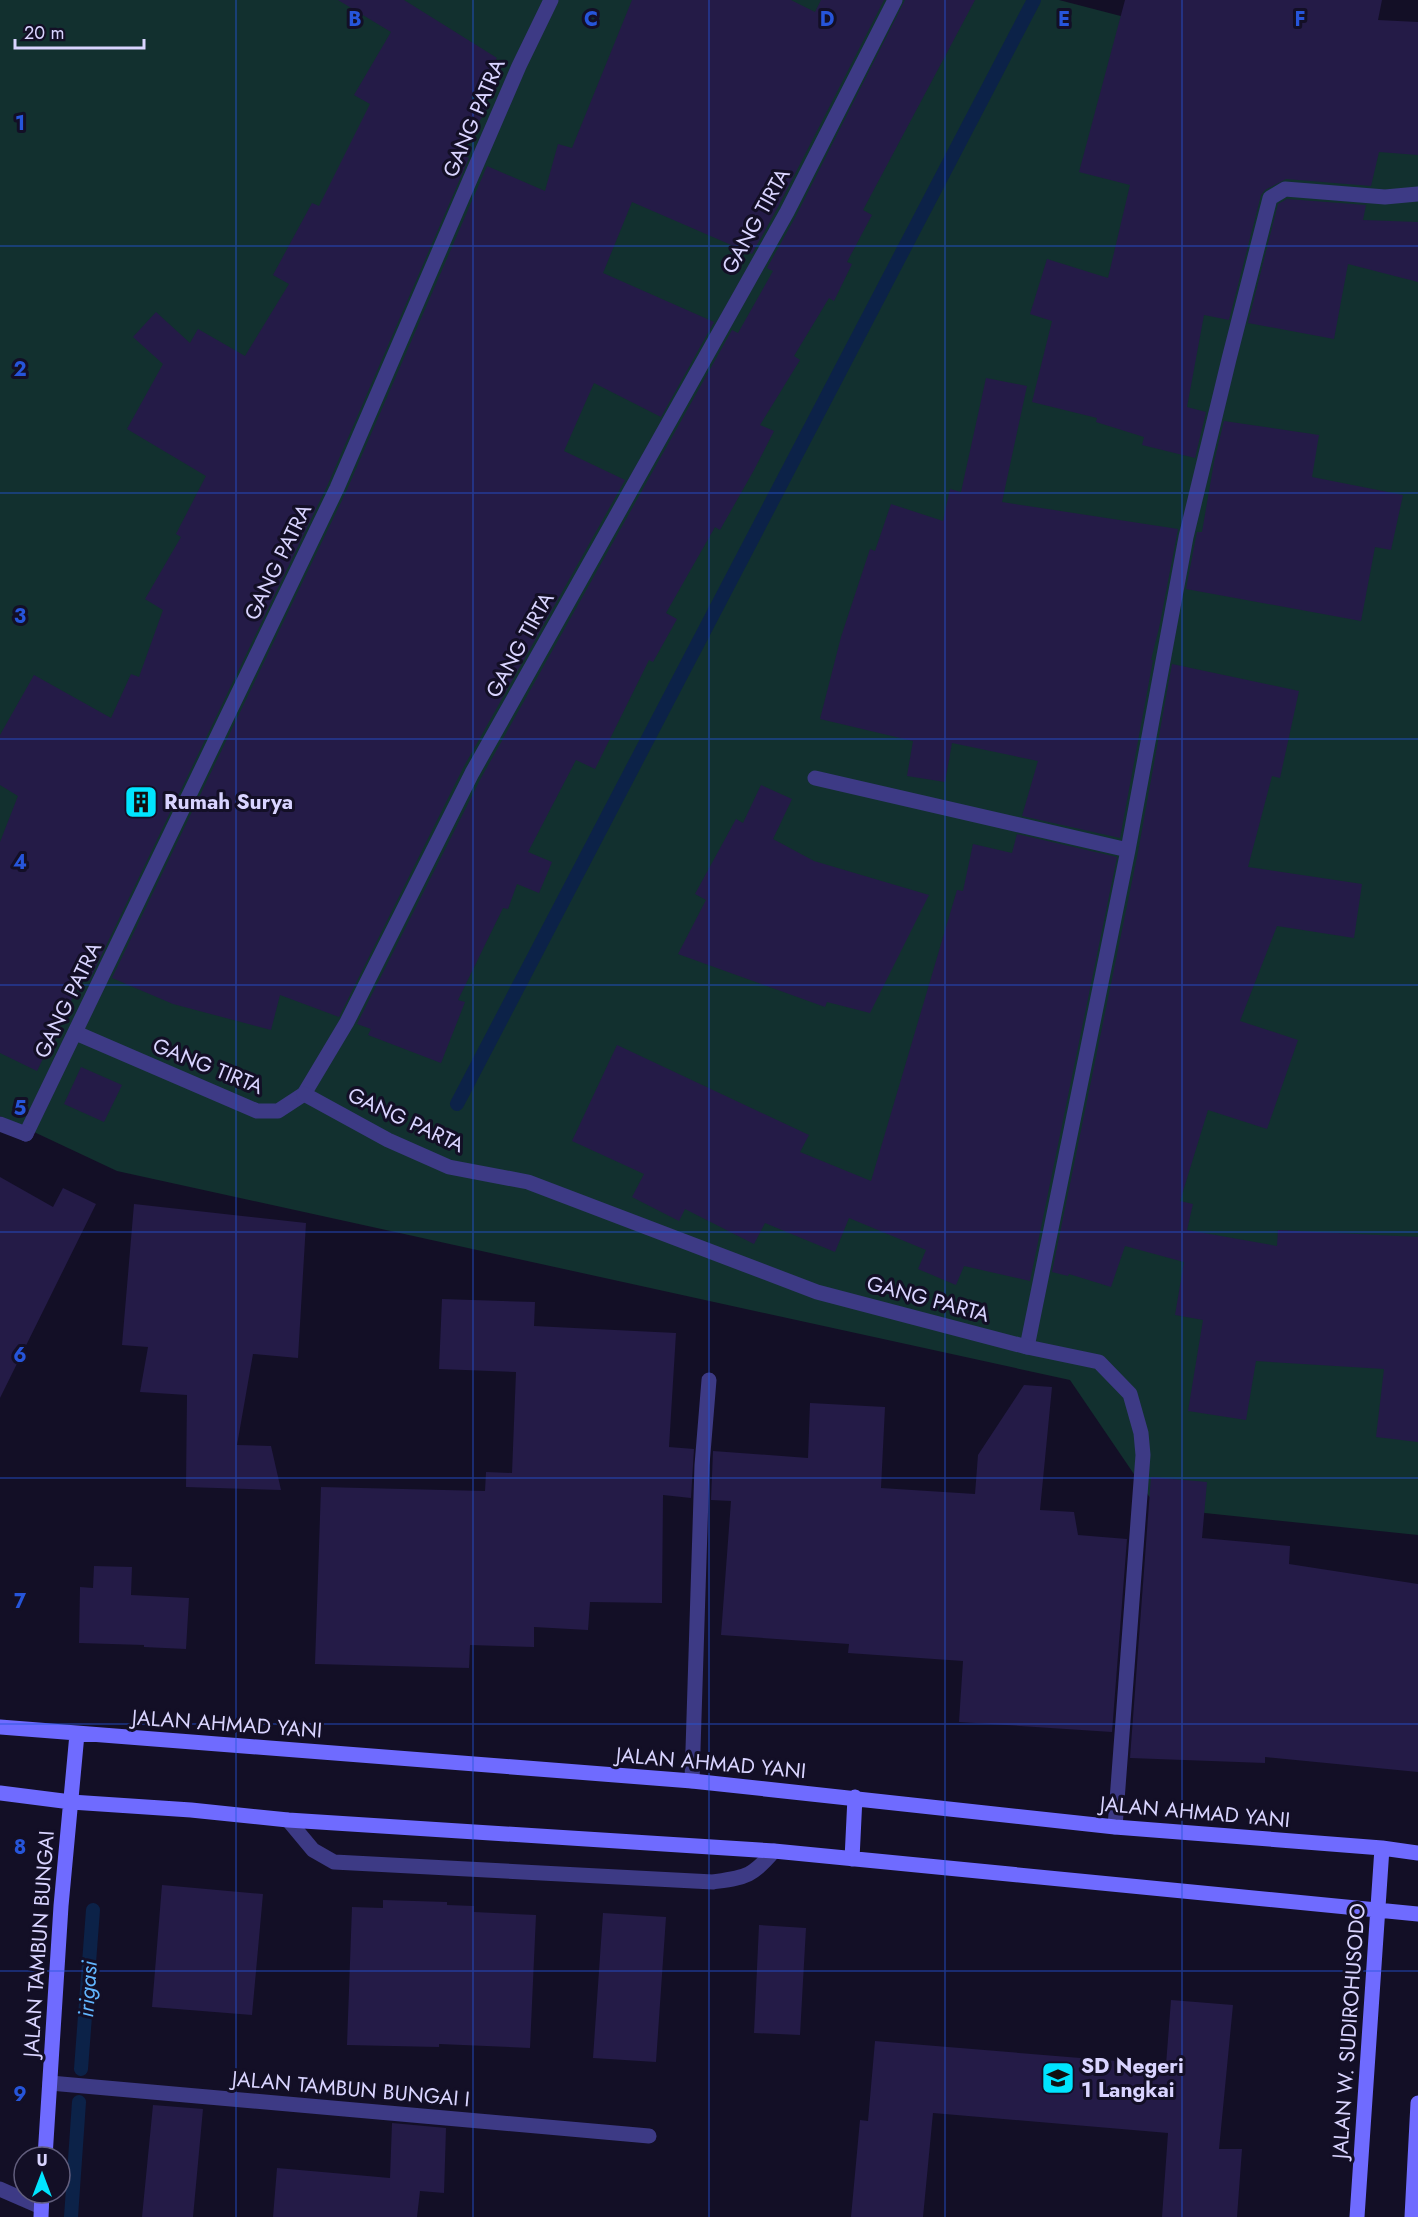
<svg xmlns="http://www.w3.org/2000/svg" width="1418" height="2217" font-family="Jost,sans-serif">
	<style>
		.green { fill: #12302f }
		.lines { fill: none; stroke-linecap: round; stroke-linejoin: round }
		.stream { stroke: #0c2248; stroke-width: 14 }
		.building { fill: #241b47 }
		.lane { stroke: #3d3a85; stroke-width: 15 }
		.street { stroke: #3d3a85; stroke-width: 15 }
		.secondary { stroke: #6f6bff; stroke-width: 15 }
		.grid { fill: none; stroke: #2655da; stroke-width: 1.5; stroke-opacity: 0.55 }
		.labels { text-anchor: middle; dominant-baseline: central; stroke-width: 6; stroke-linejoin: round; paint-order: stroke }
		.street-label { font-size: 21px; fill: #d9d4ff; stroke: #130f26 }
		.poi-label { font-size: 21px; font-weight: bold; fill: #d9d4ff; stroke: #130f26; text-anchor: start }
		.water-label { font-size: 22px; font-style: italic; fill: #62b6ff; stroke: #130f26 }
		.grid-label { font-size: 20px; text-anchor: middle; font-weight: bold; fill: #2655da; stroke: #130f26; stroke-width: 6; stroke-linejoin: round; paint-order: stroke }
	</style>
	<rect width="100%" height="100%" fill="#130f26"/>
	<!-- green -->
	<path class="green" d="M0,0H1059L1298,62L1418,72V1535L1157,1508L1070,1380L117,1171L0,1116Z"/>
	<g class="lines">
		<!-- stream -->
		<path class="stream" d="M457,1104L1034,0
			M81,2069L93,1910
			M71,2217L79,2102"/>
	</g>
	<!-- building -->
	<path class="building" d="M338,0H404L497,58L471,98L488,107L460,154L469,158L328,484L89,981L82,978L37,1071L0,1053V842L18,796L0,785V735L34,675L111,718L131,674L139,677L163,610L145,599L181,537L176,534L206,476L127,429L163,364L133,337L156,312L190,343L198,329L245,356L289,284L273,275L312,203L319,206L370,104L354,95L391,32Z
		M632,0H791L815,12L821,0H884L778,207L752,254L632,202L603,273L714,322L661,417L594,383L564,451L625,480L463,768L339,1017L280,995L271,1030L173,1004L112,978L346,492L487,166L545,191L558,144L572,148Z
		M905,0H975L863,210L872,215L847,262L852,264L834,301L829,298L794,356L800,360L760,425L774,431L754,470L720,530L715,527L666,613L677,619L653,662L649,660L595,769L576,760L528,852L552,862L539,893L517,884L508,909L503,908L458,1000L465,1002L441,1063L368,1035L371,1029L357,1024L481,778L732,330L738,333L773,271L767,268L796,216Z
		M1125,0H1382L1378,20L1418,22V155L1379,152L1371,186L1286,179L1265,190L1261,195L1229,320L1204,315L1187,407L1206,412L1195,458L1142,445L1144,437L1096,422L1097,418L1032,402L1052,321L1030,314L1047,259L1108,278L1130,185L1079,172Z
		M1287,199L1366,205L1363,220L1418,222V282L1348,264L1334,339L1248,323L1278,204Z
		M986,378L1027,386L1002,502L1178,529L1159,628L1151,660H1153L1120,838L1022,816L1038,761L952,743L945,782L907,776L913,741L820,719L841,637L870,549L875,551L891,504L943,521L950,489L961,492Z
		M1224,421L1319,435L1312,477L1403,495L1391,550L1375,547L1361,621L1186,589L1197,532H1202L1214,462Z
		M1172,664L1299,691L1280,778L1272,776L1248,867L1362,884L1354,938L1277,926L1240,1021L1298,1040L1267,1129L1208,1110L1180,1201L1193,1204L1187,1230L1277,1246L1278,1230L1418,1237V1442L1376,1437L1384,1369L1256,1361L1246,1420L1188,1411L1203,1320L1175,1315L1184,1262L1125,1246L1111,1287L1069,1274L1068,1276L1052,1272L1138,852Z
		M761,785L792,799L773,839L814,861L929,895L870,1013L827,1002L825,1007L678,954L706,900L695,894L736,819L743,823Z
		M1017,834L1117,857L1030,1281L964,1266L956,1285L918,1269L926,1250L849,1218L835,1252L765,1223L754,1244L685,1209L679,1221L632,1197L644,1174L572,1141L617,1045L809,1135L800,1152L871,1181L957,890L963,891L973,844L1012,853Z
		M81,1067L122,1085L104,1122L64,1104Z
		M0,1177L53,1207L63,1188L96,1204L0,1398Z
		M134,1204L306,1223L298,1358L253,1354L237,1445L271,1446L281,1490L186,1487L187,1395L140,1392L148,1347L122,1345Z
		M442,1299L535,1302L534,1326L676,1333L669,1447L694,1449L691,1498L663,1495L662,1603L590,1602L588,1630L534,1627V1647L470,1645L469,1668L315,1664L321,1487L485,1491L486,1472L512,1473L516,1372L439,1369Z
		M1024,1385L1052,1387L1040,1510L1074,1512L1078,1535L1127,1539L1112,1732L959,1722L963,1661L848,1653L849,1644L721,1635L731,1501L711,1500L713,1451L808,1458L810,1403L885,1407L881,1488L975,1494L978,1455Z
		M1151,1477L1207,1482L1202,1538L1290,1546L1289,1564L1418,1584V1772L1265,1757V1763L1130,1758Z
		M94,1566L132,1567L131,1595L189,1598L186,1649L144,1647V1645L79,1643L80,1587L93,1588Z
		M162,1885L263,1894L252,2015L152,2007Z
		M383,1900L447,1902V1905L474,1906V1912L536,1915L530,2048L439,2044V2047L347,2045L352,1907L383,1908Z
		M603,1913L666,1917L656,2062L593,2058Z
		M759,1925L806,1928L800,2035L754,2033Z
		M1171,2000L1233,2005L1219,2149H1242L1237,2217H1162L1168,2133L933,2113L923,2217H851L860,2120L868,2121L875,2041L1166,2065Z
		M153,2105L203,2109L193,2217H142Z
		M392,2123L446,2128L444,2193L420,2191L417,2217H273L277,2168L390,2178Z"/>
	<g class="lines">
		<!-- lane -->
		<path class="lane" d="M815,778L1128,850
			M76,1033L257,1111H278L304,1094L347,1022L472,773L787,212L895,0
			M26,1134L337,488L519,66L551,0
			M1027,1347L1128,850L1186,537L1229,359L1270,198L1285,189L1385,197L1418,194
			M288,1820L313,1850L334,1862L713,1882C746,1877 752,1877 774,1851
			M0,2189L41,2207"/>
		<!-- street -->
		<path class="street" d="M304,1094L388,1140L449,1167L528,1182L817,1292L1027,1347L1099,1362L1130,1394L1141,1433L1143,1455L1115,1827
			M0,1124L26,1134
			M692,1781L702,1465L709,1380
			M50,2083L649,2136"/>
		<!-- secondary -->
		<path class="secondary" d="M0,1727L692,1781L1115,1827L1382,1848L1418,1853
			M0,1793L71,1802L191,1810L288,1820L774,1851L1418,1914
			M852,1859L855,1797
			M45,2157L61,1906L77,1734
			M41,2217L42,2193
			M1357,2217L1382,1848
			M1412,2217L1418,2103"/>
	</g>
	<!-- grid -->
	<path class="grid" d="M236,0V2217M473,0V2217M709,0V2217M945,0V2217M1182,0V2217M0,246H1418M0,493H1418M0,739H1418M0,985H1418M0,1232H1418M0,1478H1418M0,1724H1418M0,1971H1418"/>
	<!-- icons -->
	<defs>
		<symbol id="building-square" viewBox="-11 -11 22 22"><rect x="-9" y="-9" width="18" height="18" rx="4" fill="#00e5ff" stroke="#130f26"/><path d="M-4-6H4V6H1V3H-1V6H-4ZM-2.5-4.3h1.7v1.8h-1.7ZM.8-4.3h1.7v1.8H.8ZM-2.5-1h1.7V.8h-1.7ZM.8-1h1.7V.8H.8Z" fill="#111"/></symbol>
		<symbol id="school-square" viewBox="-11 -11 22 22"><rect x="-9" y="-9" width="18" height="18" rx="4" fill="#00e5ff" stroke="#130f26"/><path d="M0-5L7-2L0 1L-7-2ZM-4 1L0 2.5L4 1V4Q0 6-4 4Z" fill="#111"/></symbol>
	</defs>
	<g fill-rule="evenodd">
		<use href="#building-square" x="122" y="783" width="38" height="38"/>
		<use href="#school-square" x="1039" y="2059" width="38" height="38"/>
	</g>
	<g class="labels">
		<!-- street labels -->
		<g class="street-label">
			<text transform="translate(474 118) rotate(-67)">GANG PATRA</text>
			<text transform="translate(756 221) rotate(-61)">GANG TIRTA</text>
			<text transform="translate(278 562) rotate(-64)">GANG PATRA</text>
			<text transform="translate(520 645) rotate(-61)">GANG TIRTA</text>
			<text transform="translate(68 1000) rotate(-64)">GANG PATRA</text>
			<text transform="translate(208 1066) rotate(22)">GANG TIRTA</text>
			<text transform="translate(406 1120) rotate(25)">GANG PARTA</text>
			<text transform="translate(928 1299) rotate(15)">GANG PARTA</text>
			<text transform="translate(227 1724) rotate(4)">JALAN AHMAD YANI</text>
			<text transform="translate(711 1763) rotate(5)">JALAN AHMAD YANI</text>
			<text transform="translate(1195 1812) rotate(5)">JALAN AHMAD YANI</text>
			<text transform="translate(39 1944) rotate(-86)">JALAN TAMBUN BUNGAI</text>
			<text transform="translate(1349 2031) rotate(-86)">JALAN W. SUDIROHUSODO</text>
			<text transform="translate(351 2089) rotate(5)">JALAN TAMBUN BUNGAI I</text>
		</g>
		<!-- poi labels -->
		<g class="poi-label">
			<text x="164" y="802">Rumah Surya</text>
			<text x="1081" y="2066">SD Negeri<tspan x="1081" dy="24">1 Langkai</tspan></text>
		</g>
		<!-- water labels -->
		<g class="water-label">
			<text transform="translate(87 1989) rotate(-86)">irigasi</text>
		</g>
	</g>
	<g class="grid-label">
		<text x="355" y="26">B</text>
		<text x="591" y="26">C</text>
		<text x="827" y="26">D</text>
		<text x="1064" y="26">E</text>
		<text x="1300" y="26">F</text>
		<text x="20" y="130">1</text>
		<text x="20" y="376">2</text>
		<text x="20" y="623">3</text>
		<text x="20" y="869">4</text>
		<text x="20" y="1115">5</text>
		<text x="20" y="1362">6</text>
		<text x="20" y="1608">7</text>
		<text x="20" y="1854">8</text>
		<text x="20" y="2101">9</text>
	</g>
	<!-- north arrow -->
	<g transform="translate(42 2175)"><circle r="28" fill="#130f26" stroke="#625e7d" stroke-width="1.5"/>
	<path d="M0-4.5L10 22L0 15L-10 22Z" fill="#00e5ff"/>
	<text y="-9" font-size="16" font-weight="bold" text-anchor="middle" fill="#d9d4ff">U</text>
	</g>
	<!-- scale -->
	<path d="M15 39v9h129v-9" fill="none" stroke="#d9d4ff" stroke-width="3"/>
	<text x="24" y="39" font-size="18" fill="#d9d4ff" stroke="#130f26" stroke-width="4.5" paint-order="stroke">20 m</text>
</svg>
